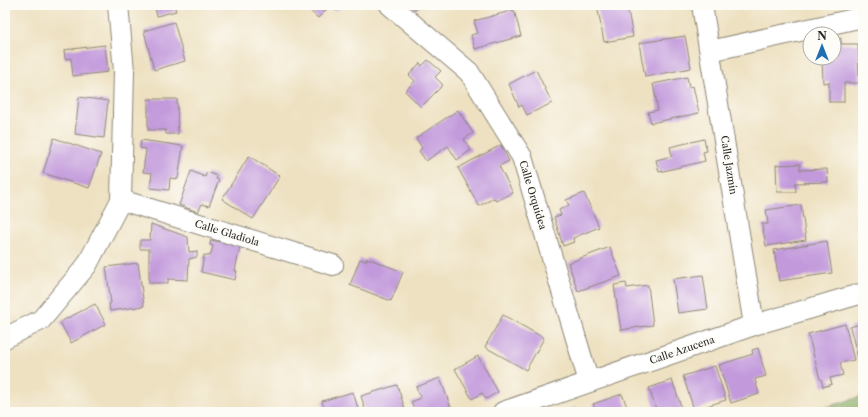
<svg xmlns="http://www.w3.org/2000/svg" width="868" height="417" font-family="'Libre Caslon Text',serif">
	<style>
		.forest { fill: #87aa60; stroke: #596a46 }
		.building { fill: #c29adc }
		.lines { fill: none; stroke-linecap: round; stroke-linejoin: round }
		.street-casing { stroke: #8c8676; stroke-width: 22 }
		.street { stroke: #fff; stroke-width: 20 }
		.labels { text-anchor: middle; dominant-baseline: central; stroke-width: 4; stroke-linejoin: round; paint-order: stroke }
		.street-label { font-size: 10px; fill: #2b2b2b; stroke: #fdfcf7 }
	</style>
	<rect width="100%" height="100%" fill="#fdfcf7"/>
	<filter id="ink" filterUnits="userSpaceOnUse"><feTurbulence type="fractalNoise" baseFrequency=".025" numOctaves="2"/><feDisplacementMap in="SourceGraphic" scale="8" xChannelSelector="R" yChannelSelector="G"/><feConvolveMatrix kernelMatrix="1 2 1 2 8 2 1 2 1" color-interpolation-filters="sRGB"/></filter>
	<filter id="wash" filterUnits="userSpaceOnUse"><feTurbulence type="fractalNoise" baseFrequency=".012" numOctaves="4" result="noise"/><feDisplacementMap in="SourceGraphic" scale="16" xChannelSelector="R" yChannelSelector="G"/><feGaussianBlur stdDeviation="0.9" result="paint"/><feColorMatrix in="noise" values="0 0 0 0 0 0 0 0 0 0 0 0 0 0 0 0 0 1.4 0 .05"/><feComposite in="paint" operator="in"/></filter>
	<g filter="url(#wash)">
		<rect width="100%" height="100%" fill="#eee1c1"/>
		<!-- forest -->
		<path class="forest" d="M863,396V412H810Z"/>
		<g id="blocks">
			<!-- building -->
			<path class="building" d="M149,5H174L176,11L157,16L155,8L150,10Z
				M304,5H342L336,11L330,6L318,18Z
				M411,5H421L415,10Z
				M597,5H627L633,37L604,42Z
				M514,10L521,36L475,49L471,35L478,33L474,21Z
				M174,22L185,61L154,70L144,31Z
				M685,36L691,68L645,77L639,43Z
				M841,38V44H858L859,83H844V102H829V82L823,83L822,58H834V39Z
				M105,45L108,72L73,76L71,58L65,59L64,50Z
				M428,60L441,71L435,77L443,85L421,107L405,91L415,81L409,75L420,63L422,66Z
				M536,70L552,103L527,115L522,105L519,107L509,84Z
				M687,77L689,87L693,86L699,113L651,123L648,112L658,110L653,84Z
				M79,97L108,101L104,138L75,134Z
				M148,99H177L178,134H166V130H148Z
				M458,110L473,133L464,139L471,150L457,160L448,146L426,161L419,151L422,148L416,138Z
				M54,138L101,154L89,188L43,173Z
				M704,139L707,151L703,152L705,161L659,172L656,160L672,156L670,147Z
				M141,140L183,146L178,179L170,178L169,190L150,188L152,173L143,172L146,149L140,148Z
				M501,145L509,161L499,166L513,193L496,201L494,198L479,206L458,168Z
				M249,156L280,176L253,219L222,199Z
				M800,164V170L827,169L828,182L795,183L796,192H777L776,165Z
				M191,171L205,177L207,172L217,176L216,179L219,180L209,206L202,204L198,212L179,205Z
				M584,193L599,227L573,238L574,242L563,246L554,217L561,215L559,210L569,205L566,200Z
				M801,205L806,240L766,246L762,224H768L766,210Z
				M151,224L188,237L189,252L197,251V257L189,259L188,280L168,279V283H149V249H140V240H150Z
				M211,240L240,246L235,271H237L235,280L201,272L204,255L210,256L213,246L210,245Z
				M827,241L832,273L779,281L774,250Z
				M610,247L621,276L578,291L568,263Z
				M367,258L403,272L391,301L350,285L360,259L366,261Z
				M138,263L144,306L110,311L109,304L111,303L106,267Z
				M703,275L708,309L678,313L673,279Z
				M626,283L627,288L648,285L653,325L621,330L614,285Z
				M95,304L106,324L71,343L60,322Z
				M503,315L544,338L526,370L485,347Z
				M863,323V369L861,370L850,327Z
				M845,324L854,360L840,363L843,375L830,378L832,384L823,387L821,379H820L808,334Z
				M758,348L766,376L755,379L759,394L731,403L719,365L753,354L752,350Z
				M478,356L498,392L486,399L482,393L472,399L455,369Z
				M715,366L726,400L694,410L683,376Z
				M440,378L451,408L440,412H415L411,402L421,398L416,387Z
				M672,380L683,412H657L649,388Z
				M397,385L406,412H366L361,396Z
				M353,392L359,412H325L322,401Z
				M622,394L629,412H596L593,404Z
				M576,407L579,412H566Z"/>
		</g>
	</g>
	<g filter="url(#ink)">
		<use href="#blocks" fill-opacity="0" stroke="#8c8676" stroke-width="1"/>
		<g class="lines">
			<defs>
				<path id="street" d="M390,5L469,72L522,157L589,382
					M702,5L754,325
					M710,51L863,17
					M121,200L333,265
					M5,338L41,320L87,265L121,200L124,71L118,5
					M503,412L754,325L863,293"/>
			</defs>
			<!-- street casing -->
			<use href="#street" class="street-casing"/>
			<!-- street -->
			<use href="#street" class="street"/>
		</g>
	</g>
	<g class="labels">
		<!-- street labels -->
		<g class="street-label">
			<text transform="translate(729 165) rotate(81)">Calle Jazmín</text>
			<text transform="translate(533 195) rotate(73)">Calle Orquídea</text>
			<text transform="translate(227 233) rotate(17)">Calle Gladiola</text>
			<text transform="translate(682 350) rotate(-19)">Calle Azucena</text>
		</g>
	</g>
	<!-- margin -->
	<rect width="868" height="417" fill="none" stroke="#fdfcf7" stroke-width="20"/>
	<!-- north arrow -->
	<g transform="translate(822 46)"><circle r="19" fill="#fdfcf7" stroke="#a9a8a5"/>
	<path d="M0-3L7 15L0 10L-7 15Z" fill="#1f6fb2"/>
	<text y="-6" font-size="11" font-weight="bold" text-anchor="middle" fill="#2b2b2b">N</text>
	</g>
</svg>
